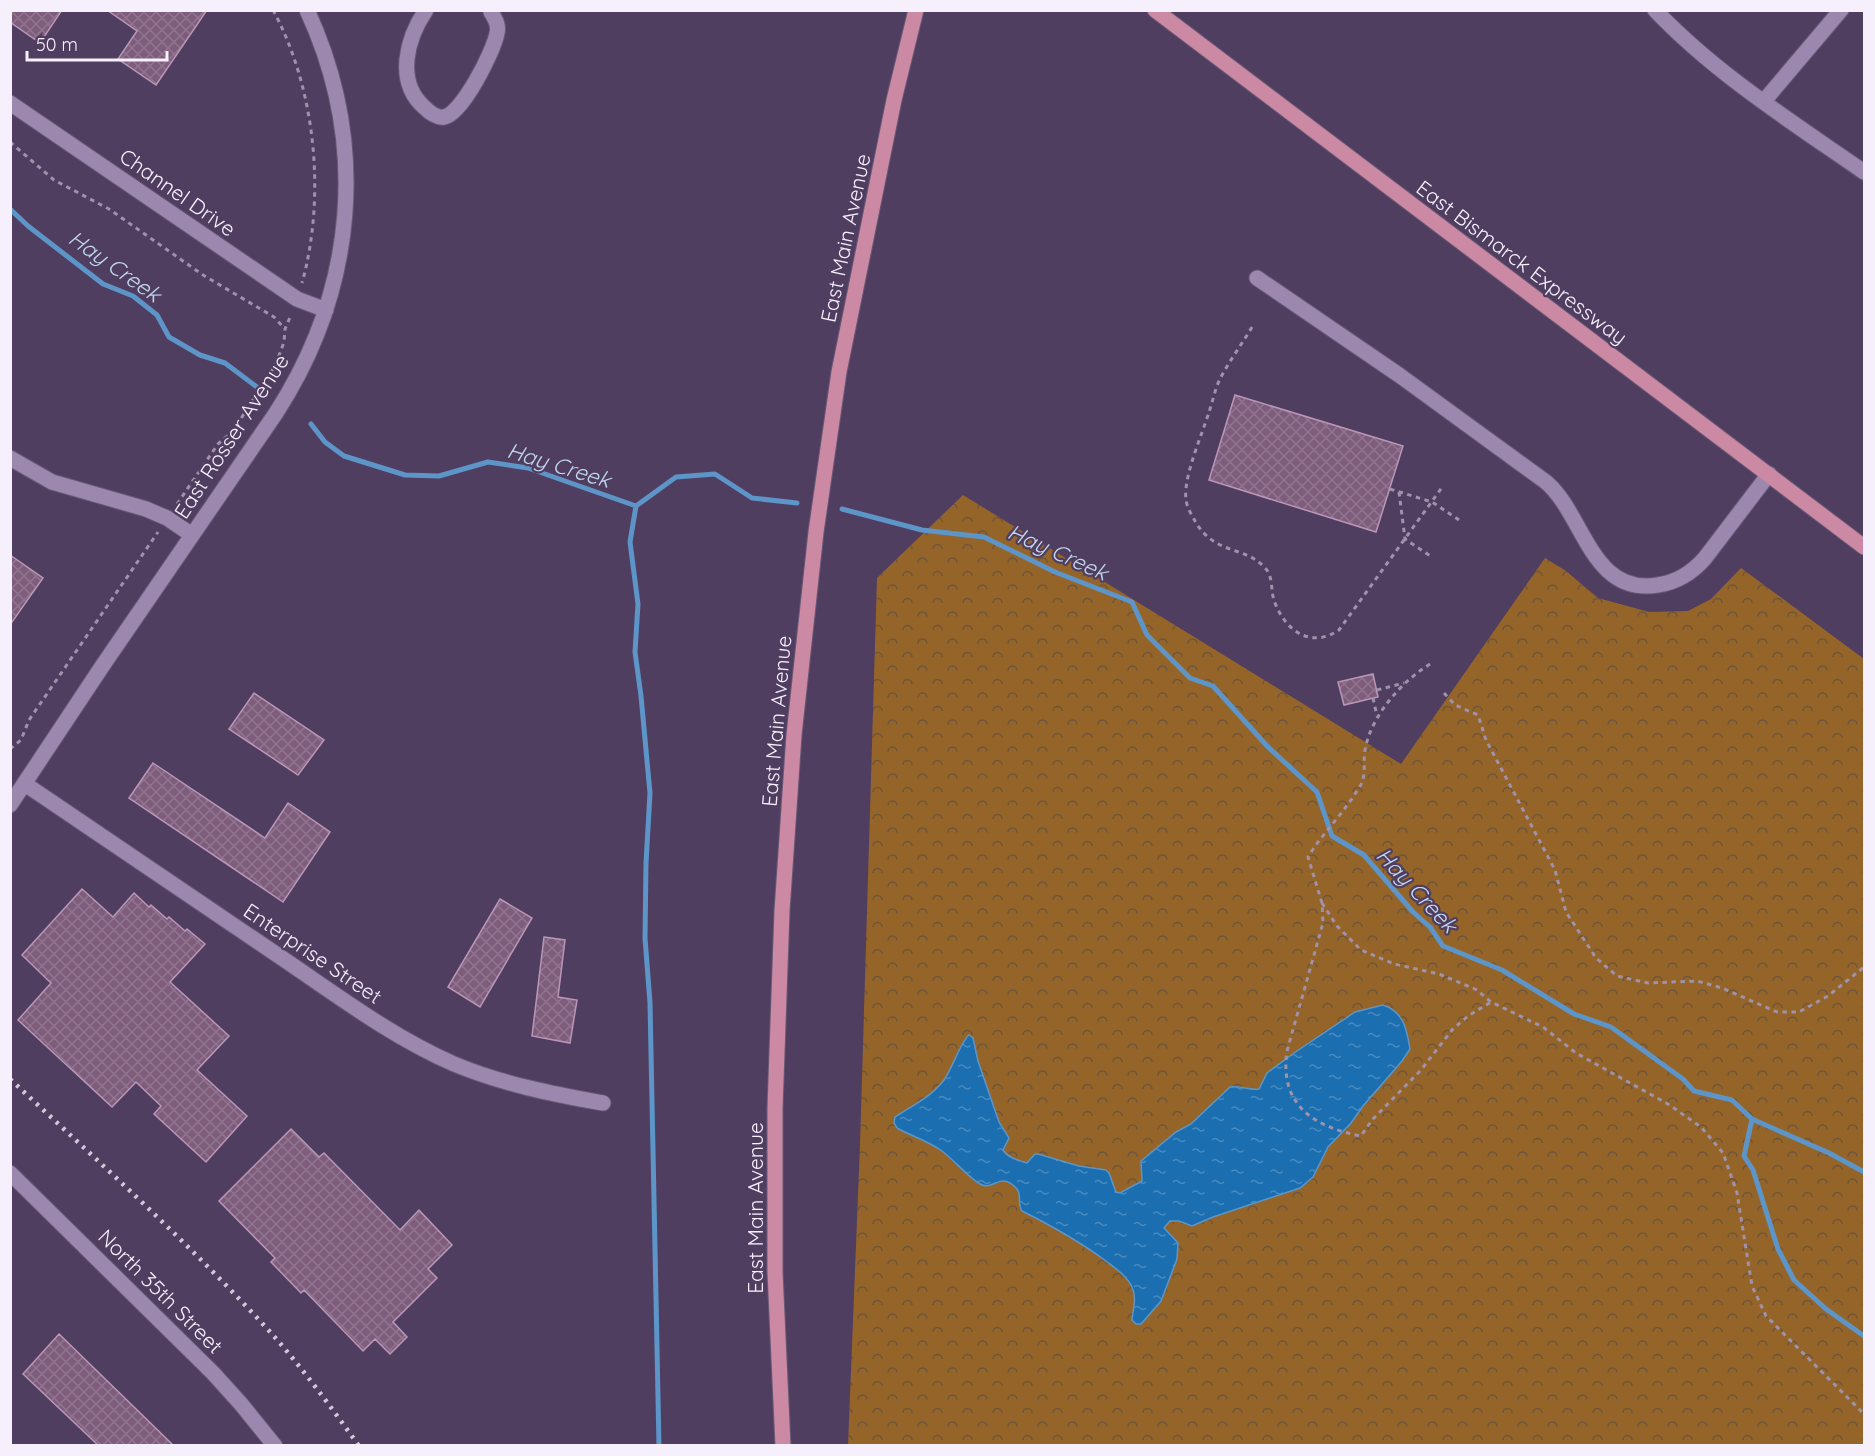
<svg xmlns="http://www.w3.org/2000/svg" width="1875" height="1456" font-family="Quicksand,sans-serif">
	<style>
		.park { fill: url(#park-crowns) }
		.water { fill: url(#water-ripples); stroke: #5d95c8; stroke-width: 1.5 }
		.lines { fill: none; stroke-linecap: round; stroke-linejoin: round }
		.stream { stroke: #5d95c8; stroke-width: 5 }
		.building { fill: url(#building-cross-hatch); stroke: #ba97b8; stroke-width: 1.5 }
		.minor-casing { stroke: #685975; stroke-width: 17 }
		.major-casing { stroke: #685975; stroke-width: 17 }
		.path { stroke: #9f92aa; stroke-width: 3; stroke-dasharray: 4.5 4.5; stroke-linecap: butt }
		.minor { stroke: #9c88af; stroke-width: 15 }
		.major { stroke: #cc89a4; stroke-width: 15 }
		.rail { stroke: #d2c8da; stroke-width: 4.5; stroke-dasharray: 3 6; stroke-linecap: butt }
		.labels { text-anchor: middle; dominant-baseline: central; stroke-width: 4.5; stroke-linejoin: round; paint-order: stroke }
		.street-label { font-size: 21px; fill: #f6effc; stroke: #503e61 }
		.water-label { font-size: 22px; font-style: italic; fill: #c1d7ec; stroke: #503e61 }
	</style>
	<defs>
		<pattern id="park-crowns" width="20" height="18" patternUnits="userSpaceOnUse" patternTransform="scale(1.5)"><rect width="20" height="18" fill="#956428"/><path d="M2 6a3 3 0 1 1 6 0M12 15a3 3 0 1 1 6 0" fill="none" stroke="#6c553c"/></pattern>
		<pattern id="water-ripples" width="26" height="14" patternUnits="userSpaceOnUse" patternTransform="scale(1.5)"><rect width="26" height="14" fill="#1b6fb1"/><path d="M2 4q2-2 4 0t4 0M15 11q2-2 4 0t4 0" fill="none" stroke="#488bc0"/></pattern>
		<pattern id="building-cross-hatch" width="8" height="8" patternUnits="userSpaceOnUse" patternTransform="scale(1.5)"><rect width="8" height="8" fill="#7e5d7c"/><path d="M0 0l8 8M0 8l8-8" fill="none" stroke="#917590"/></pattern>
	</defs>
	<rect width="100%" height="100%" fill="#503e61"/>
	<!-- park -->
	<path class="park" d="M963,495L1401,764L1545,558L1566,571L1598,598L1649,612L1688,611L1711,599L1741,568L1864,659V1445L848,1446L860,1145L877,578Z"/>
	<!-- water -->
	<path class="water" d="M1383,1005C1404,1012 1407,1030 1410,1049L1402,1061L1363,1106L1351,1123L1328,1147L1313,1177L1300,1188L1213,1217L1192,1226L1179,1221H1170L1164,1228L1178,1243L1177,1259L1161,1301L1141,1324H1136L1132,1320C1133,1310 1137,1297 1132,1287C1127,1276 1115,1268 1106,1261C1079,1241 1052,1226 1022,1211C1017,1204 1022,1195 1017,1189C1000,1170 993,1192 980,1184C969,1178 954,1160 942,1151C928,1141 911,1136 897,1128L894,1123L895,1117C913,1105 931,1097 944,1080C952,1069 961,1041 969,1035L973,1038L978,1061L999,1122L1009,1138L1003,1150C1008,1158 1018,1160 1027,1163L1035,1154H1038L1079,1166L1106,1170L1109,1173L1116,1192L1120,1193L1142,1181L1141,1161L1176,1132L1191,1124L1230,1087C1241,1085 1252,1091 1259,1089L1267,1073L1294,1053L1355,1012Z"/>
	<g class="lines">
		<!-- stream -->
		<path class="stream" d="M10,209L28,226L103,284L133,296L157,315L169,337L200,355L225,363L257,387
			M311,424L325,442L344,456L405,475L439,476L488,462L528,468L636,506L676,477L715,474L752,498L797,503
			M636,506L630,542L638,604L635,652L641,696L650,793L646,863L645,938L650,1003L659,1446
			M842,509L922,530L984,537L1055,572L1132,602L1147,635L1190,678L1213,686L1268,747L1317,792L1332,836L1364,855L1413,912L1430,927L1443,946L1502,970L1574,1014L1611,1027L1683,1079L1694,1091L1732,1100L1752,1119L1829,1153L1864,1172
			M1752,1119L1744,1156L1753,1170L1778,1249L1794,1280L1826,1309L1864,1336"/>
	</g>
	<!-- building -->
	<path class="building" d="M10,10H62L40,43L10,22Z
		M107,10H207L156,85L118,59L137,31Z
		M1235,395L1403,446L1376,532L1209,480Z
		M10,555L43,578L10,625Z
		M1373,674L1378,697L1344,705L1338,682Z
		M254,693L324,740L298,775L229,729Z
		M153,763L265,838L288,803L330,832L283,902L129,798Z
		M82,889L113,917L134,893L149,907L151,905L167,919L169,917L185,931L187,929L205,944L170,982L229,1036L197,1070L247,1116L206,1162L154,1114L161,1106L136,1082L112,1107L18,1020L51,983L22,955Z
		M500,899L532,918L480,1007L448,987Z
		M544,937L565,940L558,997L577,1000L570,1043L532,1036Z
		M291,1129L319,1157L324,1153L400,1230L419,1210L452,1245L428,1269L437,1278L393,1322L407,1337L390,1354L375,1339L363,1351L304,1290L301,1293L271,1262L275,1258L219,1201Z
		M59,1334L174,1446H99L23,1374Z"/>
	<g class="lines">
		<defs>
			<path id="minor" d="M426,10C407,38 395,81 424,107C429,112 437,118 444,117C462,114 494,51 497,33C499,25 495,19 491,12
				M1655,10C1716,74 1792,122 1864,172
				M1764,101L1841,10
				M10,103L297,299L326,310
				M1257,278L1399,375L1546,482C1584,514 1591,596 1658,585C1678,582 1692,573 1705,558L1769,474
				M10,458L52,482L146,509L167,518L192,535
				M25,784C108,841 192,897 276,954C334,993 390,1036 454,1064C502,1084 552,1094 603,1103
				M10,805L103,665L276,413C356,289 369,144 307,10
				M10,1173L213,1373L241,1404L275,1446"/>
			<path id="major" d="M1155,10L1864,547
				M783,1446L775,1272V1108L782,911L794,735L816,532L839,372L894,100L916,10"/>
		</defs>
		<!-- minor casing -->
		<use href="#minor" class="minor-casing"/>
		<!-- major casing -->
		<use href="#major" class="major-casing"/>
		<!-- path -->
		<path class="path" d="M273,10C316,89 326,197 302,283
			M10,142L54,180L109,209L203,275L274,317L285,329
			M1252,327C1242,344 1230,360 1221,377C1215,388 1213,401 1209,412C1202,435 1183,477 1186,500C1187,508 1192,515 1195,521C1215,556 1245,545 1265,568C1274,577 1270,592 1275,603C1286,631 1311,649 1339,630L1443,486
			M1390,489L1432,502L1459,520
			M1399,492L1405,539L1432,557
			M177,504L218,444L233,431L276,364L284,342L285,329L291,315
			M1430,664C1401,682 1371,716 1365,750C1363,760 1366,772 1362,782C1361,786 1357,790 1355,794C1341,816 1322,834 1308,857L1322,903L1323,923L1287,1051C1279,1105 1314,1127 1361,1136L1372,1120L1421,1070L1452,1030L1468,1016L1491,1002
			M1377,690L1404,683
			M1444,693L1455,705L1478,715L1486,740L1555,870L1566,912L1596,958L1617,976L1648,983L1697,981L1722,988L1777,1012H1799L1828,996L1864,967
			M1373,698L1377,716
			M10,749L21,740L29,720L158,532
			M1322,903L1337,926L1361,950L1394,964L1439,974L1477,990L1491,1002L1543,1027L1576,1053L1668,1104L1701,1127L1723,1153L1737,1193L1752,1286L1766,1316L1864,1414"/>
		<!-- minor -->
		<use href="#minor" class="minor"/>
		<!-- major -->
		<use href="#major" class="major"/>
		<!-- rail -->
		<path class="rail" d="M10,1079C99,1162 190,1244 272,1334C303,1369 331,1407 359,1446"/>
	</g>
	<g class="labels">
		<!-- street labels -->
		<g class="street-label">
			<text transform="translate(178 192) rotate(35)">Channel Drive</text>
			<text transform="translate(845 238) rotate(-78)">East Main Avenue</text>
			<text transform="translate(1522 262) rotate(37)">East Bismarck Expressway</text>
			<text transform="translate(231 436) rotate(-57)">East Rosser Avenue</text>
			<text transform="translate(776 721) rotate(-85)">East Main Avenue</text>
			<text transform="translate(313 953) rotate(34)">Enterprise Street</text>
			<text transform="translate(755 1208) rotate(-90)">East Main Avenue</text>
			<text transform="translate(161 1291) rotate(45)">North 35th Street</text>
		</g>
		<!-- water labels -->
		<g class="water-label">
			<text transform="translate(115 266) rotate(35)">Hay Creek</text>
			<text transform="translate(559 465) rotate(17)">Hay Creek</text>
			<text transform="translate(1058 552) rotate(24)">Hay Creek</text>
			<text transform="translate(1417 890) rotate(47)">Hay Creek</text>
		</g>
	</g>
	<!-- border -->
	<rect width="1875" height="1456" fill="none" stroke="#f6effc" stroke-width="24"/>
	<!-- scale -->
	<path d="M27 51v9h140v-9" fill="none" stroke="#f6effc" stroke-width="3"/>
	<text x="36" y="51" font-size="18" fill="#f6effc" stroke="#503e61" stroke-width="4.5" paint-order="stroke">50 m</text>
</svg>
